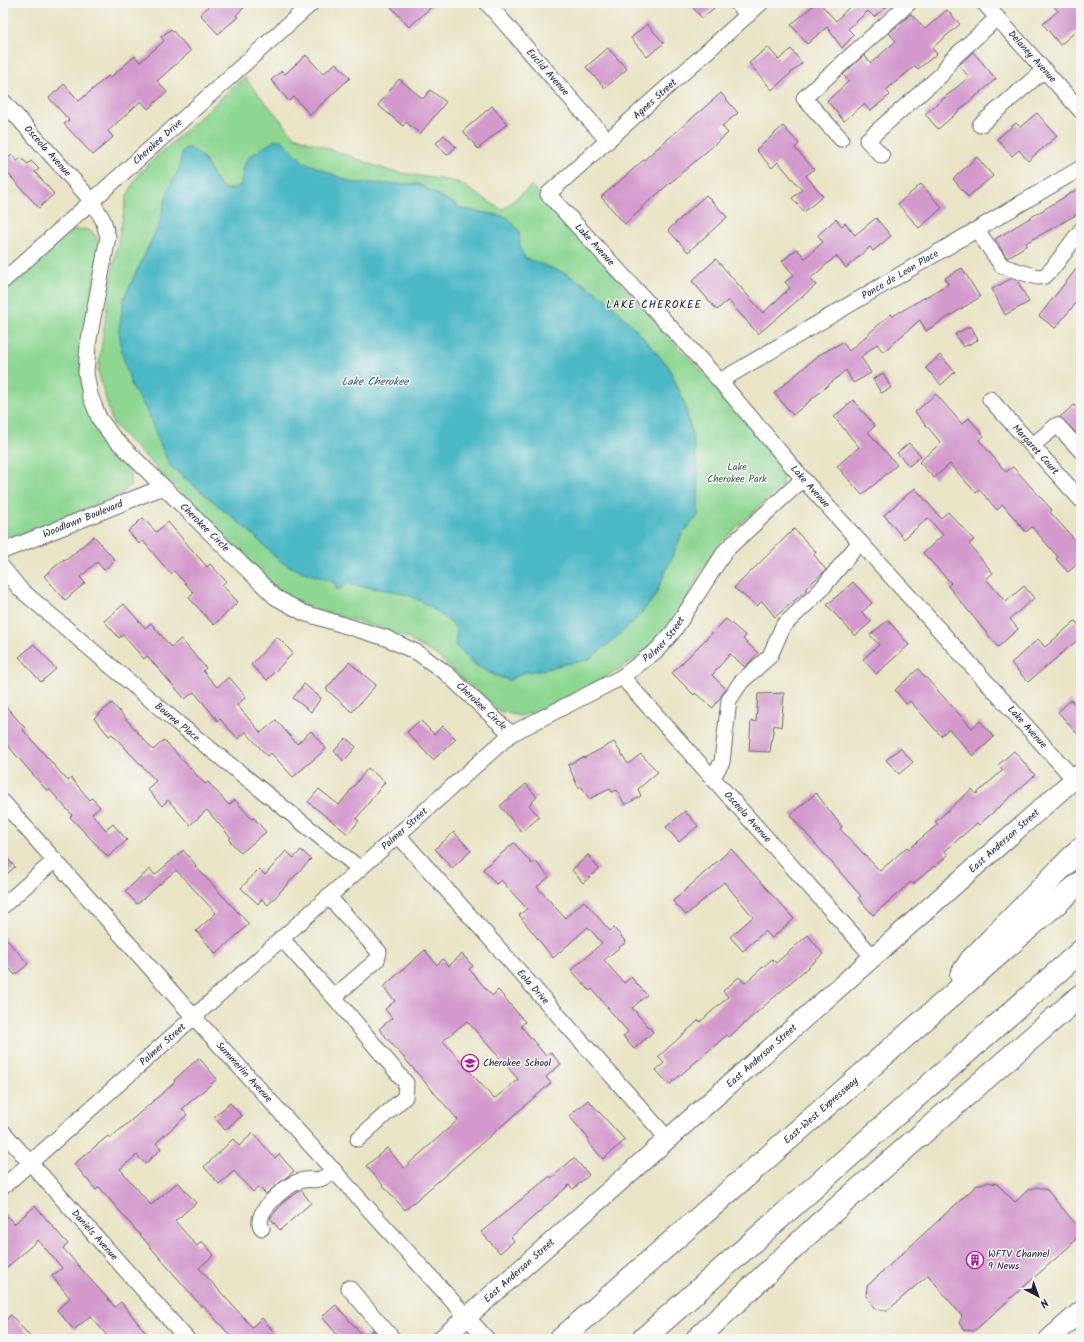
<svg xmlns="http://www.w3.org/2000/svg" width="1084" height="1342" font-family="Kalam,sans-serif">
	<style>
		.green { fill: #8dd793; stroke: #587c67; fill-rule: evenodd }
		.water { fill: #4bb8c6; stroke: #366d80 }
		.building { fill: #d399cd; fill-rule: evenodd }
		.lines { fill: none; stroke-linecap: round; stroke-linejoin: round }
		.minor-casing { stroke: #68666b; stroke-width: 17 }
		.major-casing { stroke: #68666b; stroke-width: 21 }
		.highway-casing { stroke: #68666b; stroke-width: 24 }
		.minor { stroke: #fff; stroke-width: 15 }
		.major { stroke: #fff; stroke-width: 19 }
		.highway { stroke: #fff; stroke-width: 22 }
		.labels { text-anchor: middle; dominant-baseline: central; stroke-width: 3; stroke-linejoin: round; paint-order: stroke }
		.street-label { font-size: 10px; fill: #22223b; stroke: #f6f6f2 }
		.park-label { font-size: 10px; fill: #425855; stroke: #f6f6f2 }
		.poi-label { font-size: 10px; fill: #22223b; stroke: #f6f6f2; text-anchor: start }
		.neighbourhood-label { font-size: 11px; letter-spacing: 1px; fill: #22223b; stroke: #f6f6f2 }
		.water-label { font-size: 11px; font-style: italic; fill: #30566c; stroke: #f6f6f2 }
	</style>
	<rect width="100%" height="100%" fill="#f6f6f2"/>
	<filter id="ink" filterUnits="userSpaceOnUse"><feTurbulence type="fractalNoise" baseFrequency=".025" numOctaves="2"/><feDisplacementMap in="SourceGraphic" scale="8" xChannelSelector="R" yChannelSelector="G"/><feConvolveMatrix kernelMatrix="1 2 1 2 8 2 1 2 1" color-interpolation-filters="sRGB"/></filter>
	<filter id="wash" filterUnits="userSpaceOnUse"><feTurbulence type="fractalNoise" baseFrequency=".012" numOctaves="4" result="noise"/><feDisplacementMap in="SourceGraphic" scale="16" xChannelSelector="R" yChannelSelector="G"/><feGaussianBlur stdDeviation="0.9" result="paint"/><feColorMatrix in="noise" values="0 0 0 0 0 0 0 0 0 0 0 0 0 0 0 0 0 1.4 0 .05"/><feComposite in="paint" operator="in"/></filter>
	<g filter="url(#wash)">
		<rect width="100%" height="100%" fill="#e9e4c5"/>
		<!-- green -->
		<path class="green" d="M244,77L294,136L390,171L458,182L502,210L531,186L558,212L677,346L700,369L779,460L783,468L782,486L719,544L699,574L685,602L664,635L637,657L615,672L539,711L520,716L499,711L436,655L405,637L386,629L329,614L287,597L262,575L113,424L98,371L112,273L127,195L140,172ZM282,140L304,162L353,183L418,184L463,209L507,217L519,231L520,249L525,258L567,274L604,297L631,324L668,366L684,402L694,444L698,471V516L682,534L655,596L640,615L618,636L588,660L564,664L539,671L525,672L509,680L495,676L470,662L458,629L439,612L420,599L400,592L346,584L340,590L336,589L335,582L298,570L280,561L248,530L169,465L146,409L132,387L124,298L159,225L168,190L179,169L205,160C214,176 219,198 241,185L242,168L251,155Z
			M85,229C94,232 98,237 99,247L80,370L130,468V485L121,495L3,542V293L73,230Z"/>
		<!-- water -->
		<path class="water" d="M275,140H282L304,162L353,183L418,184L463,209L507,217L519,231L520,249L525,258L567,274L604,297L631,324L668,366L684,402L694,444L698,471V516L682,534L655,596L640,615L618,636L588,660L564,664L539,671L525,672L509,680C484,672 472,664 455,645L457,629C417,591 399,591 346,584L338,590L334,582L298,570L280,561L248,530L169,465L146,409L132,387L122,354L119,329L124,298L159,225L168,190L179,169L182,152L185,148H190C195,151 201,154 204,160C215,175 218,199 241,185C243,155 252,156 275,140Z"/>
		<g id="blocks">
			<!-- building -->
			<path class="building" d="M212,3H249L236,15L238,17L218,34L200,14Z
				M388,3H436L409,27Z
				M689,3H720L702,18Z
				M816,3H820L836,21L853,3H891L874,17L868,11L848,29L854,35L842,48L827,27L807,44L791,25Z
				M1051,3H1081V27L1060,45L1043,24L1058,11Z
				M947,10L960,24L932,48L937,54L918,69L915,66L886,90L890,95L870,111L864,104L844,121L827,101L849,81L843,75L864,55L871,63L896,41L889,33L911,14L925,29Z
				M647,24L664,43L647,57L631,38Z
				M171,29L191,51L157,81L167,92L148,109L141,101L108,131L113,137L93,155L64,124L69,120L49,98L64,84L79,101L108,76L110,78L135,56L140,62L164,41L161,37Z
				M768,47L779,60L791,49L802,63L772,90L749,63Z
				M608,48L627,69L605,88L586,67Z
				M973,52L996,79L938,129L925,114L969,77L959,65Z
				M306,55L323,74L336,63L350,78L310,115L294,97L289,101L271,80L282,71L285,74Z
				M399,79L423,99L430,90L446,102L420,134L406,122L403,126L378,105Z
				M721,93L738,113L722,126L728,133L641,208L642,209L625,224L601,197Z
				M492,106L507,124L478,149L463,131Z
				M1037,113L1057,136L1028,161L1019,150L1012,156L997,139L1016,123L1020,127Z
				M783,126L799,144L795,148L814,169L806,176L823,196L804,212L792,198L802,190L778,162L772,168L756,150Z
				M444,135L456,147L447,155L436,143Z
				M12,155L17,161L21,158L28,164L31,161L39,169L35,172L54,194L39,208L3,168V162Z
				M977,157L993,176L968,197L953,179Z
				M921,184L942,208L919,228L898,204Z
				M1081,187V212L1026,243L1027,245L1007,258L995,239Z
				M706,195L727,217L688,252L668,230Z
				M876,218L891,236L873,251L870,247L846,268L836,256L810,279L816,285L758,334L728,300L717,310L692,281L716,259L763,313L790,288L785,282L794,275L782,261L797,249L805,258L823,242L818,235L836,219L842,226L845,223L855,235Z
				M1081,263V297L1055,328L1039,316Z
				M962,268L980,297L926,331L920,320L883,352L877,344L861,357L871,373L853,383L846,370L793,415L774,393L819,355L843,342L849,351L891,314L893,316L948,284L945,278Z
				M1012,278L1017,280L1029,302L1005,315L992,289Z
				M971,326L978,340L963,347L955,334Z
				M940,355L955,372L941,385L926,368Z
				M883,373L891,388L881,393L873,379Z
				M936,394L962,424L969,418L984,436L979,440L1006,472L1013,467L1052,510L1050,512L1081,547V561L1068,572L1056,559L1058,557L1032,527L1026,532L1003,505L997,510L979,489L976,493L950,464L934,478L919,462L941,443L915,412Z
				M853,400L875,426L868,432L897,465L862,495L837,466L859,447L834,417Z
				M1074,405L1081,412V438L1060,417Z
				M909,443L921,456L909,466L897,453Z
				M915,488L941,518L948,512L974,540L969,544L993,573L986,579L1006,602L1024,586L1034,598L1010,619L1018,629L998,647L948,586L951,583L923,553L943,535L928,518L904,539L884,515Z
				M143,518L156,532L168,522L207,567L210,564L226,581L222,585L238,602L214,625L189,598L194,593L174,571L171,574L143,541L139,544L128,531Z
				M794,529L816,552L814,555L826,570L805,589L807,590L775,617L762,601L757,606L734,588Z
				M94,536L115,560L104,570L97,562L80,577L85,583L65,600L44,576L64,559L65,561Z
				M853,582L872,603L862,612L871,622L855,636L827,605Z
				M124,604L145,628L151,623L171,647L181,639L206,668L203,671L217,687L229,677L246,697L237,705L261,733L276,720L297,744L311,731L326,749L293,777L271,753L267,756L246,732L238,739L220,719L218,721L194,692L185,699L147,656L144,659L123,635L119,638L104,621Z
				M726,619L746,636L743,639L758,653L745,667L730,654L712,675L726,689L713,708L695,693L694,695L672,673Z
				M888,620L909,645L876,674L863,659L879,645L870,635Z
				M1075,621L1081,628V637L1028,682L1011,663L1038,639L1045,647Z
				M277,637L293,653L267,680L251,665Z
				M34,644L56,669L41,682L19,657Z
				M349,662L376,685L352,712L326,689Z
				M918,669L972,728L980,721L994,737L973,756L949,729L941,736L910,701L906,704L895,690Z
				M304,684L321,698L311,712L293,698Z
				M784,693L781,727L774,725L770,752L749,751L751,721L756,722L758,694Z
				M1071,700L1081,712V738L1058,712Z
				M3,703L25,728L23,730L68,781L71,778L90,800L92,798L100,807L92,814L106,830L113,824L127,840L108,857L70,817L72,815L49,789L47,791L3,740Z
				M112,703L153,750L164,740L205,784L208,782L229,805L235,800L252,819L254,818L266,832L241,853L229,840L231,838L207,810L190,825L168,800L162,806L147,789L156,781L112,734L109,736L94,718Z
				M420,720L434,734L443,726L456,739L433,760L407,732Z
				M346,738L356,747L344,761L334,751Z
				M614,742L628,764L641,754L658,772L638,789L641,796L625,805L617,790L612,792L610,789L589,799L582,787H578L568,765L583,757L584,758Z
				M900,748L913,762L899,774L886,760Z
				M1014,751L1035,775L979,825L977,823L945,851L948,855L935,867L934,866L913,884L911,882L873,915L858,898L861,896L790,815L816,793L842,827L840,829L880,871L907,847L909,849L938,824L935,822L972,789L976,794L1003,770L998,765Z
				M368,768L385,782L356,819L359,821L348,834L308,802L319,789L339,805Z
				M526,784L537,797L529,805L539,817L522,832L500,806Z
				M685,811L698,826L679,842L666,827Z
				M454,832L471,851L452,868L435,849Z
				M514,843L532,864L535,861L549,877L537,887L565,918L584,901L610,931L614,928L626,942L604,960L624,983L631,977L647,995L632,1008L653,1032L634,1049L623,1036L628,1032L592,989L590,991L571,970L602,943L588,927L553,958L519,915L527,909L501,880L496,884L483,869Z
				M731,849L794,919L772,938L765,931L743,951L730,937L753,917L724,882L686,915L673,901Z
				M183,850L196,865L195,866L249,924L216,954L196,931L216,913L176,870L137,904L125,891L150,869L155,875Z
				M301,850L311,859L268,905L262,899L258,904L241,888L259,869L265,875L286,851L294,858Z
				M3,853L15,867L3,877Z
				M588,855L599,869L583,883L572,870Z
				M3,935L28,964L15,975L3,961Z
				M808,935L823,954L729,1037L727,1035L669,1085L656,1070L664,1063L658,1057L699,1020L700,1022L728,997L723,991L739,977L745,983L772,959L776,963Z
				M425,950L437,965L443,959L449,966L462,954L473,966L469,969L492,996L498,990L525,1022L521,1026L546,1056L550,1052L561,1064L546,1077L551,1083L405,1210L366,1166L387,1148L404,1168L458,1120L379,1029L392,1018L385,1009L395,1001L383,987ZM467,1021L518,1079L494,1099L443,1041Z
				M199,1058L217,1079L182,1109L187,1115L156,1143L161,1149L145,1164L137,1155L120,1169L151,1205L178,1182L196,1203L175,1221L197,1246L202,1241L214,1255L199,1268L252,1327L262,1318L274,1332L266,1339H233L203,1305L201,1306L99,1187L96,1190L74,1164L108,1136L110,1138L134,1118L175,1082L174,1080Z
				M588,1100L625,1140L603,1159L587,1141L589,1139L569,1116Z
				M230,1103L242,1116L225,1130L214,1117Z
				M253,1133L275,1158L279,1154L294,1171L266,1194L259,1187L253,1192L234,1171L219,1184L204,1167L233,1139L239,1146Z
				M574,1158L589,1175L573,1189L569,1185L511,1237L514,1241L500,1253L481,1232L550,1176L551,1178Z
				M988,1182L997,1184L1015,1202L1028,1190L1037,1187L1047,1190L1075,1223L1079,1234L1072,1244L974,1331L964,1330L959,1323L962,1316L928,1275L887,1311L875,1309L866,1296L867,1286L977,1185Z
				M301,1190L311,1203L280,1230L270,1218L284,1202Z
				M35,1206L68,1244L63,1248L91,1280L115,1307L121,1302L151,1339H110L90,1316L74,1330L57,1310L70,1298L52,1276L62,1268L38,1240L3,1271V1211L14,1224Z
				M336,1305L364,1337L373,1330L381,1339H341L322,1317Z
				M11,1315L26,1332L32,1339H3V1322Z"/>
		</g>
	</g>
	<g filter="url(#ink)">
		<use href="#blocks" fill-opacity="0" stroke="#68666b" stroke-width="1"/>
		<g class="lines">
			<defs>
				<g id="minor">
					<path id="s1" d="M487,3L608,141"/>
					<path d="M737,3L748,15"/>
					<path id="s2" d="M761,3L548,194L720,381L803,479L1074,779"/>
					<path id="s3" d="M984,3L1081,111"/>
					<path id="s4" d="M3,101L92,201L103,220L108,237L88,345L86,373L90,395L99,418L112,436L275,597L304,613L386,638L418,653L446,673L511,734"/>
					<path d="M980,125L1044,70"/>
					<path d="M841,139L804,98L909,3"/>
					<path d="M882,156L867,140L941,75L951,60L997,18"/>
					<path d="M977,230L1002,266L1037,277L1045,276L1052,269L1081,230"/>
					<path id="s5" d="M3,281L312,3"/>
					<path id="s6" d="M720,381L1081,168"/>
					<path id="s7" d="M990,399L1081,500"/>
					<path d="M1032,446L1057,425L1081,451"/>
					<path id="s8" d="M3,551L163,487"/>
					<path id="s9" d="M3,568L20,589L179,724L359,868"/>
					<path id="s10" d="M622,677L873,957"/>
					<path d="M712,778L722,762L729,700L741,682L770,656L783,626L819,592L860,542"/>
					<path id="s11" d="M3,802L193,1016L487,1339"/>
					<path id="s12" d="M398,835L668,1139"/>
					<path d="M328,896L379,952L377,960L334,997L406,1083L405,1097L358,1139"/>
					<path d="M3,906L55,860"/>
					<path d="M281,938L334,997"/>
					<path id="s13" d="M3,1132L187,1339"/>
					<path id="s14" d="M3,1187L511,734L622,677L657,650L673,632L726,550L803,479"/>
					<path d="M262,1228C252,1214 284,1187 297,1182C314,1175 315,1187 334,1170"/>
					<path d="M349,1288L393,1339"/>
				</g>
				<g id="major">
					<path id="s15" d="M442,1339L1081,773"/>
					<path d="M1049,1339L1081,1311"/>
				</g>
				<g id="highway">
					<path d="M961,975L971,960L1081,848"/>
					<path id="s16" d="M561,1339L1081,882"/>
					<path d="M643,1339L1081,951"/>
					<path d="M697,1339L820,1223L1081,995"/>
				</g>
			</defs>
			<!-- minor casing -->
			<use href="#minor" class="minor-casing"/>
			<!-- major casing -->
			<use href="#major" class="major-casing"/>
			<!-- highway casing -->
			<use href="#highway" class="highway-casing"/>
			<!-- minor -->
			<use href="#minor" class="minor"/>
			<!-- major -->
			<use href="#major" class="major"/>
			<!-- highway -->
			<use href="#highway" class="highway"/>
		</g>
	</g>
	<!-- icons -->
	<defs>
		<symbol id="school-ring" viewBox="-11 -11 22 22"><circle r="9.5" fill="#f6f6f2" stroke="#b5179e" stroke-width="1.5"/><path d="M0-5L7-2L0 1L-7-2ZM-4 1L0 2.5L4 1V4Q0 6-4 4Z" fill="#b5179e"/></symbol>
		<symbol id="building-ring" viewBox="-11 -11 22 22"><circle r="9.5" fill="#f6f6f2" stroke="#b5179e" stroke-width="1.5"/><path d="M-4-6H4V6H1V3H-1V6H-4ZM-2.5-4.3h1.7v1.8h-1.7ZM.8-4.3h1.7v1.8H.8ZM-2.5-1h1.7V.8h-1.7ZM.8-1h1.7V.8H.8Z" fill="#b5179e"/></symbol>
	</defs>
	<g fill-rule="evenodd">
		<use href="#school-ring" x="460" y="1053" width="20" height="20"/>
		<use href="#building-ring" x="965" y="1250" width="20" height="20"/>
	</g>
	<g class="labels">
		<!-- street labels -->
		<g class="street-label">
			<text stroke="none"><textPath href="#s3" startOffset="72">Delaney Avenue</textPath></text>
			<text stroke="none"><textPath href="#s1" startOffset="92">Euclid Avenue</textPath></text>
			<text transform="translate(655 99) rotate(-42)">Agnes Street</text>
			<text stroke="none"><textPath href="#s5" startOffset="208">Cherokee Drive</textPath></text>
			<text stroke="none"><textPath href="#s4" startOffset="67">Osceola Avenue</textPath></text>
			<text stroke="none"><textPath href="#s2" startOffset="355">Lake Avenue</textPath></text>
			<text stroke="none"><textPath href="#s6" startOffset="209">Ponce de Leon Place</textPath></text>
			<text stroke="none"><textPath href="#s7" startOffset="68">Margaret Court</textPath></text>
			<text stroke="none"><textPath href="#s2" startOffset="679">Lake Avenue</textPath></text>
			<text stroke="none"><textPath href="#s8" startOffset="86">Woodlawn Boulevard</textPath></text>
			<text stroke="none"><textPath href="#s4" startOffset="511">Cherokee Circle</textPath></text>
			<text stroke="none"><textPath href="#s14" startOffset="862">Palmer Street</textPath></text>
			<text stroke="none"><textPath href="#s4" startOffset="847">Cherokee Circle</textPath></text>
			<text stroke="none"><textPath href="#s9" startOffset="233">Bourne Place</textPath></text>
			<text stroke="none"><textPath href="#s2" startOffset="1003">Lake Avenue</textPath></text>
			<text stroke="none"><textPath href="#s10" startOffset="188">Osceola Avenue</textPath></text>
			<text stroke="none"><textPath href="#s14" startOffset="538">Palmer Street</textPath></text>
			<text stroke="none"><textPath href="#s15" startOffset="751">East Anderson Street</textPath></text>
			<text stroke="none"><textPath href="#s12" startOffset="203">Eola Drive</textPath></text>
			<text stroke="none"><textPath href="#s14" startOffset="214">Palmer Street</textPath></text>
			<text stroke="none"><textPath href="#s15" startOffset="427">East Anderson Street</textPath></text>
			<text stroke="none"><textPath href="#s11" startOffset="362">Summerlin Avenue</textPath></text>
			<text stroke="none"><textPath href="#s16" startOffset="346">East-West Expressway</textPath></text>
			<text stroke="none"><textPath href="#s13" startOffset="138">Daniels Avenue</textPath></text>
			<text stroke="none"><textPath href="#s15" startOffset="103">East Anderson Street</textPath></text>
		</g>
		<!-- park labels -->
		<g class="park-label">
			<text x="737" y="467">Lake<tspan x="737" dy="12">Cherokee Park</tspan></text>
		</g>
		<!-- poi labels -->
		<g class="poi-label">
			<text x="483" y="1063">Cherokee School</text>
			<text x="988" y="1254">WFTV Channel<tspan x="988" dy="12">9 News</tspan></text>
		</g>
		<!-- neighbourhood labels -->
		<g class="neighbourhood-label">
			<text x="654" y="305">LAKE CHEROKEE</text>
		</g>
		<!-- water labels -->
		<g class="water-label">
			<text x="375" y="382">Lake Cherokee</text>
		</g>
	</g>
	<!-- margin -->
	<rect width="1084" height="1342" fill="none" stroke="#f6f6f2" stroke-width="16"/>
	<!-- north arrow -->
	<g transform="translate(1038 1296) rotate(139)" stroke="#f6f6f2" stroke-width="3" paint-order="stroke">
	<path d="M0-3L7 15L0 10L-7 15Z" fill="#22223b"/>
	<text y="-6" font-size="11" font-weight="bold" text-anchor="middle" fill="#22223b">N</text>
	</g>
</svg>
